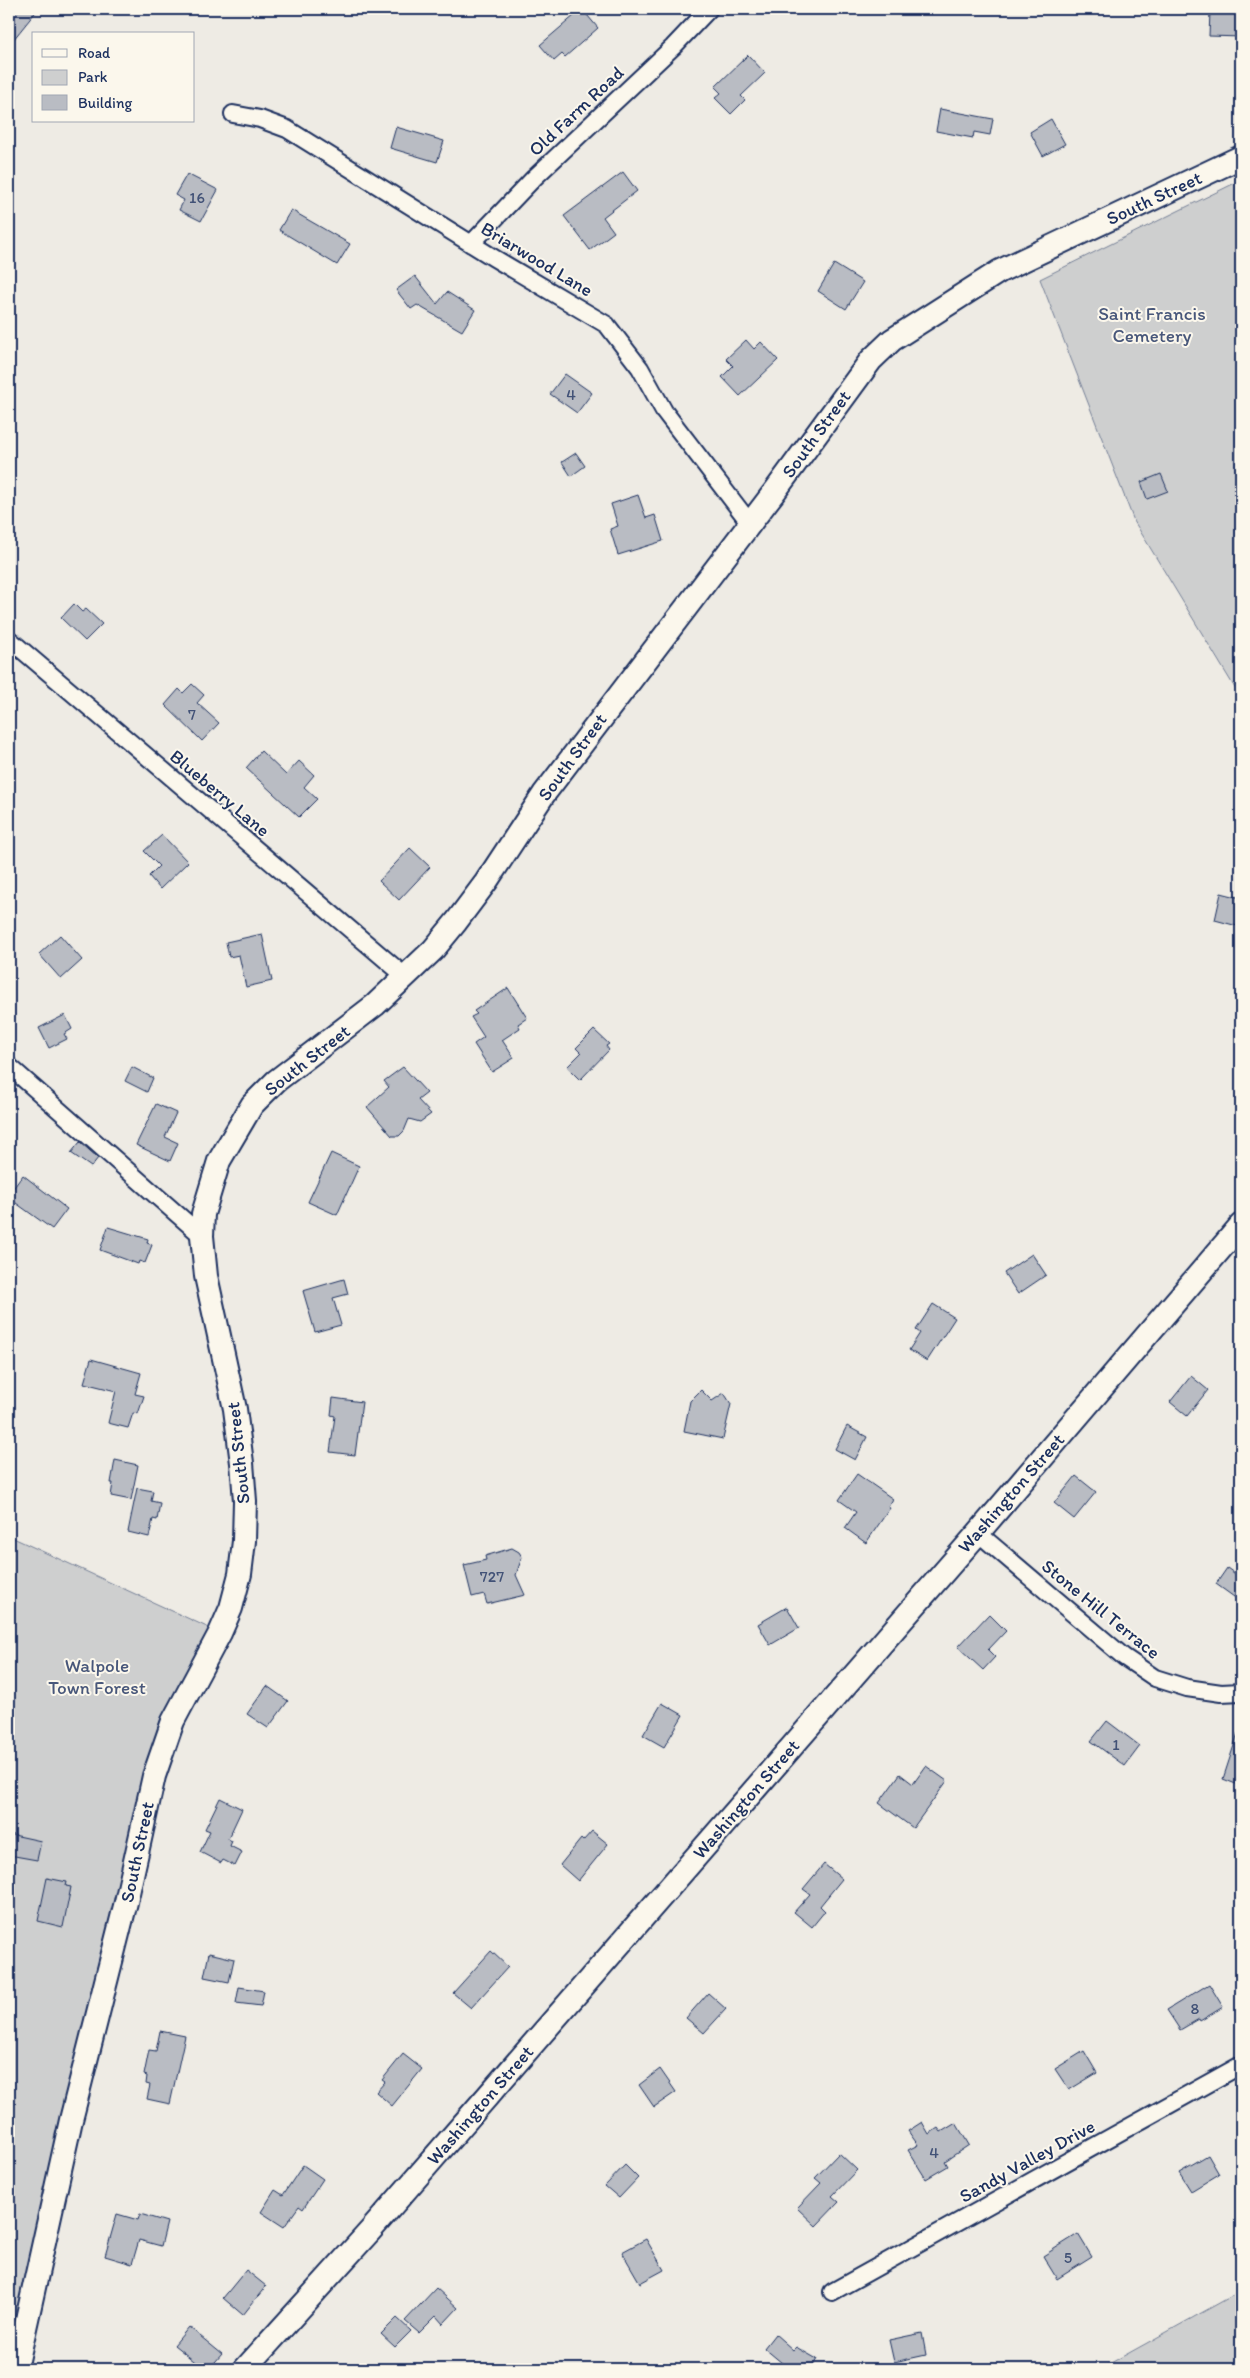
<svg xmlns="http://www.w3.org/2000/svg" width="1250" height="2378" font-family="Itim,sans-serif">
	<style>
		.green { fill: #cecfcf; stroke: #747f96 }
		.building { fill: #b9bcc3; stroke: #1b2f5e }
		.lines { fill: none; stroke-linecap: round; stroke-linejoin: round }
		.street-casing { stroke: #1b2f5e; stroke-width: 20 }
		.secondary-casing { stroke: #1b2f5e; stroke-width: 26 }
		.street { stroke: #fbf7ec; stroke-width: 16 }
		.secondary { stroke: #fbf7ec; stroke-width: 22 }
		.labels { text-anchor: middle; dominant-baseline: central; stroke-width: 4; stroke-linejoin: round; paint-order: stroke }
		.number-label { font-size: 16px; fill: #425277 }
		.street-label { font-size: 19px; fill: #1b2f5e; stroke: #fbf7ec }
		.park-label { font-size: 19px; fill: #48577a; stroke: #fbf7ec }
	</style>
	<rect width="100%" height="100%" fill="#eeebe4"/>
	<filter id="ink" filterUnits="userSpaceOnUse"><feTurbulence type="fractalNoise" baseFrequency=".02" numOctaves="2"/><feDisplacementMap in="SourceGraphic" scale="10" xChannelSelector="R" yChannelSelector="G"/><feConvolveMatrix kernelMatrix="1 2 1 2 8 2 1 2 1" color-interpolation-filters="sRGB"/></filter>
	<g filter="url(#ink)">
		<!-- green -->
		<path class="green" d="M1241,180V698L1134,521L1040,279Z
			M9,1536L220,1633L187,1693L9,2369Z
			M1241,2291V2369H1100Z"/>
		<!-- building -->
		<path class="building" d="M9,9H38L9,45Z
			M582,9L598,28L565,57L562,54L554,61L540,45Z
			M1210,12L1241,13V37L1209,36Z
			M748,55L765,73L741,96L745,100L731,114L715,98L721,93L715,87Z
			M940,109L993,119L990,135L974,132L973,138L936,131Z
			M1051,119L1065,144L1043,156L1030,132Z
			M396,127L444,141L437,162L390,148Z
			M623,172L637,191L603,217L614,232L590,250L564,216Z
			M187,174L218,190L201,221L179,210L184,200L175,195Z
			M291,210L350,244L337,265L279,230Z
			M834,264L863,282L846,309L818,291Z
			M415,276L437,304L447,292L475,310L462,331L417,305L411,309L396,290Z
			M746,340L754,349L761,342L778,360L740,396L722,377L733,366L726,359Z
			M565,374L592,393L577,413L550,394Z
			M576,453L585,466L571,476L562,462Z
			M1161,474L1168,491L1147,499L1141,482Z
			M638,495L646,518L655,515L663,541L618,555L610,529L618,526L611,504Z
			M74,604L82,612L86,609L102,624L85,641L61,618Z
			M192,684L204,695L197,703L219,723L202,741L165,705L179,689L183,693Z
			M261,751L286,775L299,761L314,775L304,787L317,799L299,817L246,768Z
			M162,835L188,862L160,889L149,876L159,866L144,851Z
			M410,848L430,867L399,900L379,881Z
			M1221,893L1241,898V927L1215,920Z
			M262,934L272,981L246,987L239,955L229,957L226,942Z
			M60,935L82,960L61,979L39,954Z
			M508,988L527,1018L518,1024L520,1028L502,1040L514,1058L492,1072L474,1044L484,1037L471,1017L477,1014L474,1011Z
			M65,1015L72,1029L64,1034L67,1039L49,1048L39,1028Z
			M594,1030L609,1044L606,1046L609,1050L580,1080L567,1067L581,1053L576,1048Z
			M132,1067L153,1078L147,1092L125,1081Z
			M403,1067L427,1093L418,1100L431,1114L420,1122L409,1119L404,1131L399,1136H392L367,1107L389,1087L384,1081Z
			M156,1104L176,1113L165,1137L178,1143L170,1161L136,1145Z
			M80,1142L98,1158L91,1167L71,1153Z
			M331,1153L359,1166L337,1215L308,1202Z
			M23,1175L67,1209L52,1229L9,1198V1194Z
			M108,1227L148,1239L147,1243L152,1245L145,1263L139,1261L138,1264L100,1250Z
			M1032,1254L1046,1275L1018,1294L1004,1273Z
			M344,1279L348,1294L333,1298L341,1325L315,1332L303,1291Z
			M933,1304L955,1318L927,1361L909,1350L920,1333L916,1330Z
			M91,1359L141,1373L135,1394L144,1396L138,1414L133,1413L128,1428L108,1423L116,1391L84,1383Z
			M1191,1376L1208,1390L1187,1416L1170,1402Z
			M701,1390L712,1401L724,1393L731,1404L723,1439L684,1431L690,1401Z
			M333,1398L362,1402L355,1455L330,1452L335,1416L331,1415Z
			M847,1426L867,1437L855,1460L835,1449Z
			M115,1460L138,1465L131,1500L111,1496L113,1483H111Z
			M857,1474L893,1499L888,1507L890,1508L866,1543L845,1528L856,1512L839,1500Z
			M1076,1476L1096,1492L1074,1519L1054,1503Z
			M137,1488L153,1491L151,1501L160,1503L157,1520L153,1519L149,1537L128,1532Z
			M512,1548L519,1552L522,1557L516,1575L525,1595L487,1604L484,1594L472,1597L464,1565L486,1560L485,1556Z
			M1227,1568L1241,1578V1602L1216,1584Z
			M787,1607L799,1628L770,1645L758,1624Z
			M989,1614L1006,1631L988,1650L995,1657L983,1670L958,1647Z
			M267,1686L288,1701L268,1728L247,1714Z
			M662,1703L683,1715L664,1747L643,1735Z
			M1107,1721L1140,1746L1125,1766L1091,1741Z
			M1238,1733H1241V1786L1223,1779Z
			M926,1766L947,1781L913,1828L879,1803L900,1774L913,1784Z
			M220,1798L242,1809L228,1839L232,1841L230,1846L242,1852L235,1866L223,1860L221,1863L200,1852L210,1831L205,1829Z
			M592,1831L608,1844L578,1881L560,1865L581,1839L583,1841Z
			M9,1834L41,1841L37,1860L9,1855Z
			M824,1864L842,1879L820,1906L825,1911L812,1927L794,1912L810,1894L803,1889Z
			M47,1878L67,1882L66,1886L71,1887L63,1927L38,1921Z
			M491,1951L508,1967L471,2008L453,1993Z
			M209,1953L234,1959L229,1982L204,1977Z
			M1209,1984L1223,2007L1200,2021L1199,2019L1180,2030L1167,2010Z
			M239,1987L264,1991L261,2006L236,2003Z
			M708,1993L726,2009L704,2033L686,2018Z
			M160,2031L185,2036L170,2104L147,2099L150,2085L146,2084L147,2076L144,2075L149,2050L156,2051Z
			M1084,2051L1097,2073L1069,2090L1055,2069Z
			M403,2054L422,2069L392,2106L376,2092L385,2082L382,2080Z
			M660,2069L676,2092L654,2107L639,2085Z
			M922,2122L929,2134L938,2128L941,2132L956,2123L969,2145L945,2161L948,2166L926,2179L908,2150L918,2145L908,2131Z
			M839,2153L857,2170L832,2196L839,2202L816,2226L797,2208L821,2183L815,2178Z
			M1208,2155L1219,2174L1191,2191L1179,2172Z
			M303,2165L323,2179L303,2209L299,2206L284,2227L261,2212L275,2190L283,2195Z
			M625,2165L638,2178L619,2198L605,2186Z
			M117,2214L138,2220L140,2214L167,2222L161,2246L139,2240L132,2264L105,2256Z
			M1078,2234L1092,2257L1057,2279L1043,2256Z
			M646,2239L664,2270L640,2283L622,2252Z
			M246,2270L266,2286L243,2315L223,2298Z
			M436,2288L458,2308L443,2324L436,2316L419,2333L405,2321Z
			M397,2318L411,2331L395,2347L381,2334Z
			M189,2327L222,2354L209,2369H204L174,2345Z
			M922,2333L926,2355L894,2362L889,2340Z
			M775,2334L793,2350L796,2347L817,2359L811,2369H778L782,2363L764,2348Z"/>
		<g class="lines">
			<defs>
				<path id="street" d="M233,114L260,119L287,129L494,258L607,325L640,368L664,411L749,522
					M471,244L534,178L673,47L709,9
					M9,639L406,977
					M9,1066L202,1236
					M978,1533L1124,1657L1155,1678L1187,1688L1221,1693L1241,1692
					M832,2292L1241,2065"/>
				<path id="secondary" d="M16,2369L71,2120L126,1902L154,1776L173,1721L220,1633L231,1608L240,1574L244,1541L245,1501L242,1463L235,1409L206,1276L202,1236L203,1214L219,1161L252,1105L276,1081L375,1005L433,950L456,922L486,882L544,794L775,491L871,360L892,340L1000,271L1241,157
					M245,2369L370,2231L978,1533L1241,1225"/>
			</defs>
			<!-- street casing -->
			<use href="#street" class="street-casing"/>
			<!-- secondary casing -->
			<use href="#secondary" class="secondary-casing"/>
			<!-- street -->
			<use href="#street" class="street"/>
			<!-- secondary -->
			<use href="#secondary" class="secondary"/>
		</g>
	</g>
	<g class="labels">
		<!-- number labels -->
		<g class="number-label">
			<text x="197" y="197">16</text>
			<text x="571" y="394">4</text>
			<text x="192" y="714">7</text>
			<text x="492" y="1576">727</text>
			<text x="1116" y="1744">1</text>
			<text x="1195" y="2008">8</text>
			<text x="934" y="2152">4</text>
			<text x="1068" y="2257">5</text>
		</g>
		<!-- street labels -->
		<g class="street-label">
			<text transform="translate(576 111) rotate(-43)">Old Farm Road</text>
			<text transform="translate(1154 198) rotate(-25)">South Street</text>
			<text transform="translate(537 259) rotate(31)">Briarwood Lane</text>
			<text transform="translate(816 434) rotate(-54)">South Street</text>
			<text transform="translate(572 757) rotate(-54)">South Street</text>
			<text transform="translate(220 793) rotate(40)">Blueberry Lane</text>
			<text transform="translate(307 1060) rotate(-38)">South Street</text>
			<text transform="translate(238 1453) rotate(-96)">South Street</text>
			<text transform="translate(1011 1493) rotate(-49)">Washington Street</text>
			<text transform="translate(1101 1609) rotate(39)">Stone Hill Terrace</text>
			<text transform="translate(746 1799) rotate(-49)">Washington Street</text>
			<text transform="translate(137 1852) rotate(-78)">South Street</text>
			<text transform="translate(480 2105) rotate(-49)">Washington Street</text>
			<text transform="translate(1027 2161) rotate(-29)">Sandy Valley Drive</text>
		</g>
		<!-- park labels -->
		<g class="park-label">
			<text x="1152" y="313">Saint Francis<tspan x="1152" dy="22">Cemetery</tspan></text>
			<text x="97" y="1665">Walpole<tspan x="97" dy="22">Town Forest</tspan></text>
		</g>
	</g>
	<!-- margin -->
	<rect width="1250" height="2378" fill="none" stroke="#fbf7ec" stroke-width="30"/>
	<rect x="15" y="15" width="1220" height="2348" fill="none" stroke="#1b2f5e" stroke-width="2" filter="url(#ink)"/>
	<!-- legend -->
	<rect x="32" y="32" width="162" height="90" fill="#fbf7ec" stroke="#a1a7b3"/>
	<rect x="42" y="49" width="25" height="8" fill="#fbf7ec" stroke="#a1a7b3"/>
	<text x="78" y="58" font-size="15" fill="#1b2f5e">Road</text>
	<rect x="42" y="70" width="25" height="15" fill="#cecfcf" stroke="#a1a7b3"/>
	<text x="78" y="82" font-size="15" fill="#1b2f5e">Park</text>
	<rect x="42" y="95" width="25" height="15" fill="#b9bcc3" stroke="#a1a7b3"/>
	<text x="78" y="108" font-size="15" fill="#1b2f5e">Building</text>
</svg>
